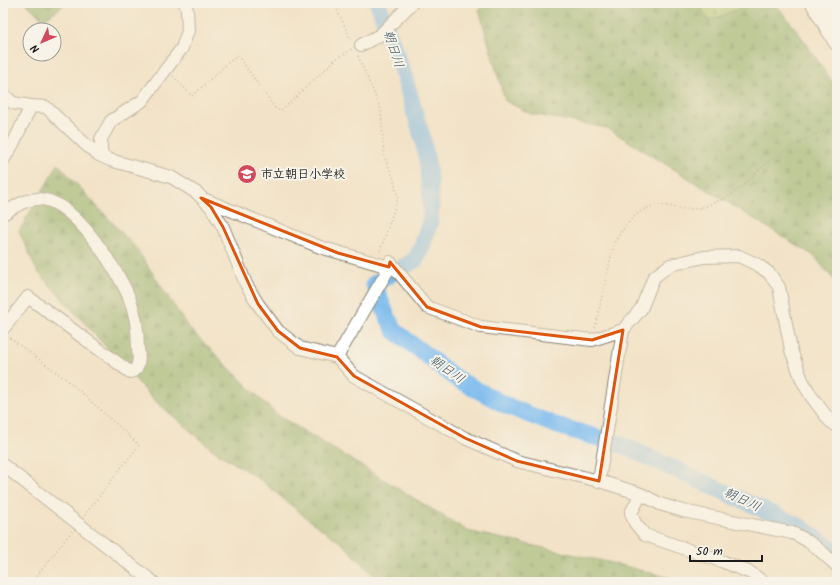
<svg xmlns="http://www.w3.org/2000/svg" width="840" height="585" font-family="Kalam,'Klee One',sans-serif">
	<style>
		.forest { fill: url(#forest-firs); stroke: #50643e }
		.cemetery { fill: url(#cemetery-stones); stroke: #607145 }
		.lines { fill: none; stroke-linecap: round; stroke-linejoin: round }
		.river { stroke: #79baee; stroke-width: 17 }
		.minor-tunnel { stroke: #c7bba6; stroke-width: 12; stroke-dasharray: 12 6; stroke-linecap: butt }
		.minor-casing { stroke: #878072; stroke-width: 14 }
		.highway-casing { stroke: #878072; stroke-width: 20 }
		.path { stroke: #878072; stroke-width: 1.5; stroke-dasharray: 1 3; stroke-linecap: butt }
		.minor { stroke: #fff; stroke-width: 12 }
		.highway { stroke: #fff; stroke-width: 18 }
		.marked { fill: none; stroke: #de560d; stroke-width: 3; stroke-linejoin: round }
		.labels { text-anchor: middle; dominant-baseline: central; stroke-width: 4; stroke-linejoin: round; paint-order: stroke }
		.poi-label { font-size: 12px; font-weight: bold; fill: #1c1c1c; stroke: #f7f3e8; text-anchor: start }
		.water-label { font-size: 13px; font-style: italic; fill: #3d5366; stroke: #f7f3e8 }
	</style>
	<defs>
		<pattern id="forest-firs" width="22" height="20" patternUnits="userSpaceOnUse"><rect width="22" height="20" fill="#83ab61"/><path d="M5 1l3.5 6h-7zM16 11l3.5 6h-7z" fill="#6a8a4f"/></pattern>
		<pattern id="cemetery-stones" width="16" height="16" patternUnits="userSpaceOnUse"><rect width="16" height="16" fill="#a4c66e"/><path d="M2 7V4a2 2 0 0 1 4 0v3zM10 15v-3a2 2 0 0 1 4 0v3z" fill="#8daa5f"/></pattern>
	</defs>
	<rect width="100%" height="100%" fill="#f7f3e8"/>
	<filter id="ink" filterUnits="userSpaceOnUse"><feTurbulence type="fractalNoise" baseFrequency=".025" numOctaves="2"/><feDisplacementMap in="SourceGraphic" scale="8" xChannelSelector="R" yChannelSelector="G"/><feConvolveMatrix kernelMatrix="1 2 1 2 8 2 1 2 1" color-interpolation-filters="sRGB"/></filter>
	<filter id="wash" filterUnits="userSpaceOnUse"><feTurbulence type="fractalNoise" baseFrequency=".012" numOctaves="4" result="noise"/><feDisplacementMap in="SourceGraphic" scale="16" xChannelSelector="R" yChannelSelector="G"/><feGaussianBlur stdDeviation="0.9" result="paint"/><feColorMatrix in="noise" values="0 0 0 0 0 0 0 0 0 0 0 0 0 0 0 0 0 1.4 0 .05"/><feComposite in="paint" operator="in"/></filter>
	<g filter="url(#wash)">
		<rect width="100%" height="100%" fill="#f2e3c8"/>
		<!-- forest -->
		<path class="forest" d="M26,3H67L43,20Z
			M491,3H775L798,32L837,89V284L814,256L607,128L531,114L505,101L479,10Z
			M58,164L136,248L188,327L276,414L468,531L617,564L686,582H380L343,544L309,520L258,478L213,450L154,400L37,271L19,231Z"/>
		<!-- cemetery -->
		<path class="cemetery" d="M699,3H754L708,21Z"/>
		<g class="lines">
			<!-- river -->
			<path class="river" d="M378,3L404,76L423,140L428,167L431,206L430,221L422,247L415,260L374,284L386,314L395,331L457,379L505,405L555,425L622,445L799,526L837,552"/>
		</g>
	</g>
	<g filter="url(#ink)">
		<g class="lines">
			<!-- minor-tunnel -->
			<path class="minor-tunnel" d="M835,127L837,126"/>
			<defs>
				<path id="minor" d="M361,45L380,35L412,3
					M3,94L13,103L31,106L46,107L84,143L99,155L110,160L171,177L197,193L211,207L223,227L246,284L258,304L278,331L300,348L337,357L354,376L465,438L517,461L599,481L641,494L660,504L683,511L792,533C810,540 823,553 837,566
					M101,155V139L111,121L142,101L182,48L188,31L187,10L185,3
					M3,160L13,144L31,106
					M206,200L320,247L389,267
					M3,214C14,207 25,199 39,199C73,199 117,269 129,297C136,314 138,330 138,348C139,356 140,365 134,371L130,372L28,297L3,329
					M390,262L427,307L481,327L592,340L623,330L641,309L654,277L670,265L704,257L739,256L758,265L769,273L779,287L791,350L802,380L811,396L830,421L837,426
					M337,357L388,270L390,262
					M3,465L153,582
					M599,481L623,330
					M641,494L631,513L635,523L645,535L724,562L751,573L763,582"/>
				<path id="highway" d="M815,3L837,41
					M831,3L837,13"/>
			</defs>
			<!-- minor casing -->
			<use href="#minor" class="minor-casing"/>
			<!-- highway casing -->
			<use href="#highway" class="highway-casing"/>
			<!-- path -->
			<path class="path" d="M334,3L351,40
				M358,56L381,110L384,156L393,177L398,198L379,254
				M173,76L192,96L229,62L238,56L275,108L281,111L336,59L352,49
				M595,328L614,243C621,230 637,209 653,206C665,203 679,210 692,209C701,209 712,203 721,200C739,193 751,176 766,164C787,147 811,136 835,127
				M10,338L71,383L139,445L84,516
				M32,582L72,531"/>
			<!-- minor -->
			<use href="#minor" class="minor"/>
			<!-- highway -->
			<use href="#highway" class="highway"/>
		</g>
	</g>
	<!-- marked area -->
	<path d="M0 0H840V585H0ZM201,198L338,253L389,267L390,262L427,307L481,327L592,340L623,330L599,481L517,461L465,438L354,376L337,357L300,348L278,331L258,304L223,227L211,207Z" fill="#f2e3c8" fill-opacity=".55" fill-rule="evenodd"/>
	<path class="marked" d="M201,198L338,253L389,267L390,262L427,307L481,327L592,340L623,330L599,481L517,461L465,438L354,376L337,357L300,348L278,331L258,304L223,227L211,207Z"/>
	<!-- icons -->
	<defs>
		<symbol id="school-disc" viewBox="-11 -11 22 22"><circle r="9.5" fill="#d1495b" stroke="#f7f3e8"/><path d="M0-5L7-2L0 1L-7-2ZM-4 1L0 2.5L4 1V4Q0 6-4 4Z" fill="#fff"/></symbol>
	</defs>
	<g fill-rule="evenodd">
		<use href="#school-disc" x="236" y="163" width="22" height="22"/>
	</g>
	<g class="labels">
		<!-- poi labels -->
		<g class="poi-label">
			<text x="261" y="174">市立朝日小学校</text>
		</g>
		<!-- water labels -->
		<g class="water-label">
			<text transform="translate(393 49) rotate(72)">朝日川</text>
			<text transform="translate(447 370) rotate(35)">朝日川</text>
			<text transform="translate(742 500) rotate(25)">朝日川</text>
		</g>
	</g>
	<!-- margin -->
	<rect width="840" height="585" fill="none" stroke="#f7f3e8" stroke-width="16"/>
	<!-- north arrow -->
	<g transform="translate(42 42) rotate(226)"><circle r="19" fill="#f7f3e8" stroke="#9f9d96"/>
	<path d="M0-3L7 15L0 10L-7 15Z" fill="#d1495b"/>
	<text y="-6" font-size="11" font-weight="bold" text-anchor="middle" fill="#1c1c1c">N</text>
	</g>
	<!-- scale -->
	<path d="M690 555v6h72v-6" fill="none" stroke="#1c1c1c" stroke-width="2"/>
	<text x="696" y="555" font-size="12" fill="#1c1c1c" stroke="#f7f3e8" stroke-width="3" paint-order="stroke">50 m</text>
</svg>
